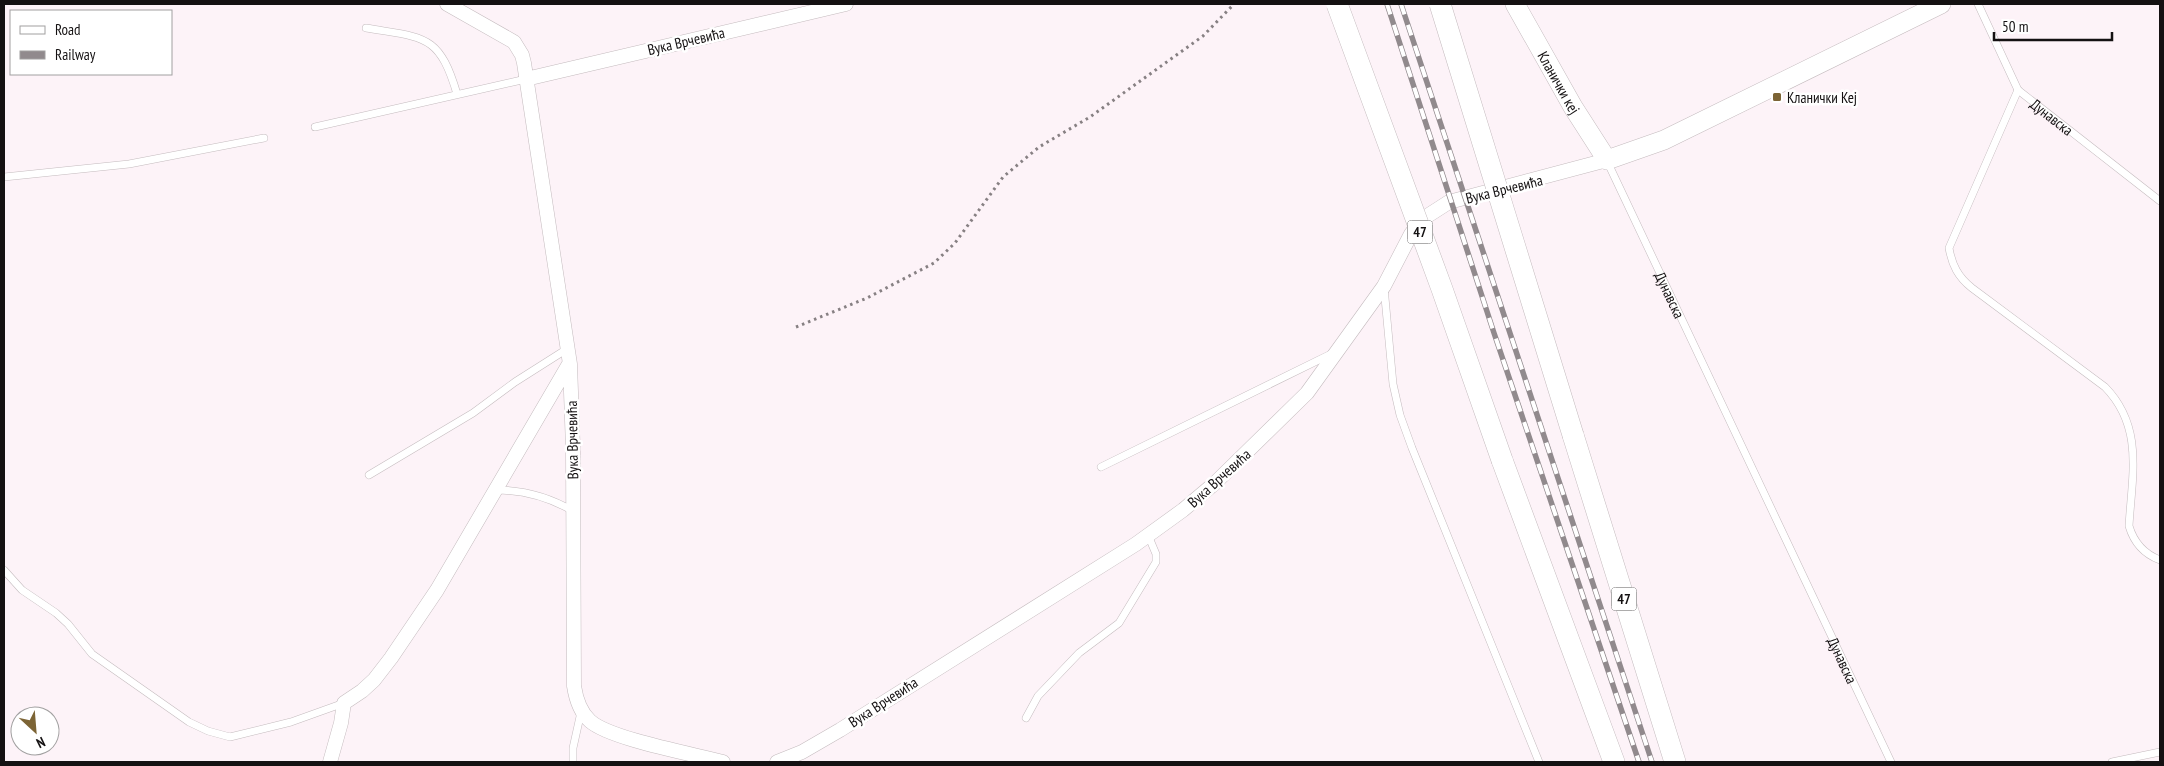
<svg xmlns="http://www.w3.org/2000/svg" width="2164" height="766" font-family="'PT Sans Narrow',sans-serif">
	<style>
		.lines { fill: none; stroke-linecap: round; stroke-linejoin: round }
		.lane-casing { stroke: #c4bbbe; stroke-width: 8 }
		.street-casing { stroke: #c4bbbe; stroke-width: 15 }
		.secondary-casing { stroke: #c4bbbe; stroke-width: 20 }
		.primary-casing { stroke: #c4bbbe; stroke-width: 22 }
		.path { stroke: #878083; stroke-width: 3; stroke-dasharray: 2.5 4; stroke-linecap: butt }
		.lane { stroke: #fff; stroke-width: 7 }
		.street { stroke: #fff; stroke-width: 14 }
		.secondary { stroke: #fff; stroke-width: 19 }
		.primary { stroke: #fff; stroke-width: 21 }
		.rail-casing { stroke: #918a8d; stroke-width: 5.5 }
		.rail { stroke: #fff; stroke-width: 4; stroke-dasharray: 11; stroke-linecap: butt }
		.primary-bridge-casing { stroke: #c4bbbe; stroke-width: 22; stroke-linecap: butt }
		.primary-bridge { stroke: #fff; stroke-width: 21 }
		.poi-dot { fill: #7c6435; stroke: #fff; stroke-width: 2 }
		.labels { text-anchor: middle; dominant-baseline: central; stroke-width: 5; stroke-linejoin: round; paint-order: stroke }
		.shield { fill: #fff; stroke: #5a5859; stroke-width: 1 }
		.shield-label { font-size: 14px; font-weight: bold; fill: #141112 }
		.street-label { font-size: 15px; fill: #141112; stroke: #fff }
		.poi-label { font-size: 15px; fill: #141112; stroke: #fff; text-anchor: start }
	</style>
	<rect width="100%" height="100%" fill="#fdf3f8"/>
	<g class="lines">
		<defs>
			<g id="lane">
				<path id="s1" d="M1978,4L2018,90L2160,201"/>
				<path d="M366,28C424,38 439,33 457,94"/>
				<path d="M2018,90L1949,248C1952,265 1958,277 1972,288L2105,387C2144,427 2132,475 2129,526C2134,543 2144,554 2160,560"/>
				<path d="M315,127L526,79"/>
				<path id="s2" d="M1607,161L1891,762"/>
				<path d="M4,177L129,164L264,138"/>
				<path d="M1384,287L1393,384L1400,415L1412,448L1539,762"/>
				<path d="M1101,467L1331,354"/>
				<path d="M369,475L473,413L515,382L567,349"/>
				<path d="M496,490C525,490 549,497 573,511"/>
				<path d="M4,570L22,590L56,613L68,624L92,654L189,722L208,731L230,737L291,722L344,703"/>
				<path d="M1026,718L1038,696L1079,653L1119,623L1156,562V554L1148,535"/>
				<path d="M573,762V748L581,712"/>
				<path d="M2112,762L2160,752"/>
			</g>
			<path id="street" d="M447,4L514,42L522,55L524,63L570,364L573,448L574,686C576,699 580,712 590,721C610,739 693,754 723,762
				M526,79L846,4
				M330,762L341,723L344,703L362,691L374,680L391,658L437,590L569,364
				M777,762L802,752L840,730L1136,544L1183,510L1215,483L1307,393L1384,286L1411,234L1421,220L1449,202L1607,160"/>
			<g id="secondary">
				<path id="s3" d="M1515,4L1573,107L1607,160L1664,140L1941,4"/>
			</g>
			<path id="primary" d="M1573,435L1675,762
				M1502,460L1614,762"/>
		</defs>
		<!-- lane casing -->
		<use href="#lane" class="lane-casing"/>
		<!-- street casing -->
		<use href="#street" class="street-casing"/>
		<!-- secondary casing -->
		<use href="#secondary" class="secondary-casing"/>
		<!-- primary casing -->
		<use href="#primary" class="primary-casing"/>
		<!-- path -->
		<path class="path" d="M796,327L867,298L934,263L955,243L1003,177L1039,147L1090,117L1203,36L1234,4"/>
		<!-- lane -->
		<use href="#lane" class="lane"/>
		<!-- street -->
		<use href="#street" class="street"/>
		<!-- secondary -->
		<use href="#secondary" class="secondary"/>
		<!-- primary -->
		<use href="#primary" class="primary"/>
		<defs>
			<path id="rail" d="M1387,4L1494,333L1639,762
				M1401,4L1652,762"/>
		</defs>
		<!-- rail casing -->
		<use href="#rail" class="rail-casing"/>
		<!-- rail -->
		<use href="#rail" class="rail"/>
		<defs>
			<path id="primary-bridge" d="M1337,4L1442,289L1502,460
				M1440,4L1573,435"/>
		</defs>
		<!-- primary-bridge casing -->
		<use href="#primary-bridge" class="primary-bridge-casing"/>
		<!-- primary-bridge -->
		<use href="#primary-bridge" class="primary-bridge"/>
	</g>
	<!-- markers -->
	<rect class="poi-dot" x="1772" y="92" width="10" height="10" rx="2.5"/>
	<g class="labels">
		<!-- shield labels -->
		<g class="shield">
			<rect x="1407.5" y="220.5" width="25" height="23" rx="4"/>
			<rect x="1611.5" y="587.5" width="25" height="23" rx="4"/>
		</g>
		<g class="shield-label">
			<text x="1420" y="232">47</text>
			<text x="1624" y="599">47</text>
		</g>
		<!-- street labels -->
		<g class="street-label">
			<text transform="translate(686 41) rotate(-13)">Вука Врчевића</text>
			<text stroke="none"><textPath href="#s3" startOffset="90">Кланички кеј</textPath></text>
			<text stroke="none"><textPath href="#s1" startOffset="138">Дунавска</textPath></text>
			<text transform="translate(1504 189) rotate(-14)">Вука Врчевића</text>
			<text stroke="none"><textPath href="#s2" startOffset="148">Дунавска</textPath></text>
			<text transform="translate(572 440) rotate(-91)">Вука Врчевића</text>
			<text transform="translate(1219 478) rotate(-42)">Вука Врчевића</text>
			<text stroke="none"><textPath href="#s2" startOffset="552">Дунавска</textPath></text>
			<text transform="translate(883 702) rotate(-33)">Вука Врчевића</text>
		</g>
		<!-- poi labels -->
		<g class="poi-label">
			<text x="1787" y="97">Кланички Кеј</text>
		</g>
	</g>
	<!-- border -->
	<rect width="2164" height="766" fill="none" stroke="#141112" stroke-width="10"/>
	<!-- legend -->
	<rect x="10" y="10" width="162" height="65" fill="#ffffff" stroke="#a1a0a0"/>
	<rect x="20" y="26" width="25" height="8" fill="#ffffff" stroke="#a1a0a0"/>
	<text x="55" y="35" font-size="15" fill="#141112">Road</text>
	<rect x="20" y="51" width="25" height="8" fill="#918a8d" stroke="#a1a0a0"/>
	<text x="55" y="60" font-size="15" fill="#141112">Railway</text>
	<!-- north arrow -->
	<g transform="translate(35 731) rotate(154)"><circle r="24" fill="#ffffff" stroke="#a1a0a0"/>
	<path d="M0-4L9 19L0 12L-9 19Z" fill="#7c6435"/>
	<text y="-8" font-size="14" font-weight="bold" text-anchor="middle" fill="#141112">N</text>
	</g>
	<!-- scale -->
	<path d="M1994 32v8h118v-8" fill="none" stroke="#141112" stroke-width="2.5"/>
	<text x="2002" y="32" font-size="15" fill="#141112" stroke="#ffffff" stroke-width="4" paint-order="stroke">50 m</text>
</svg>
